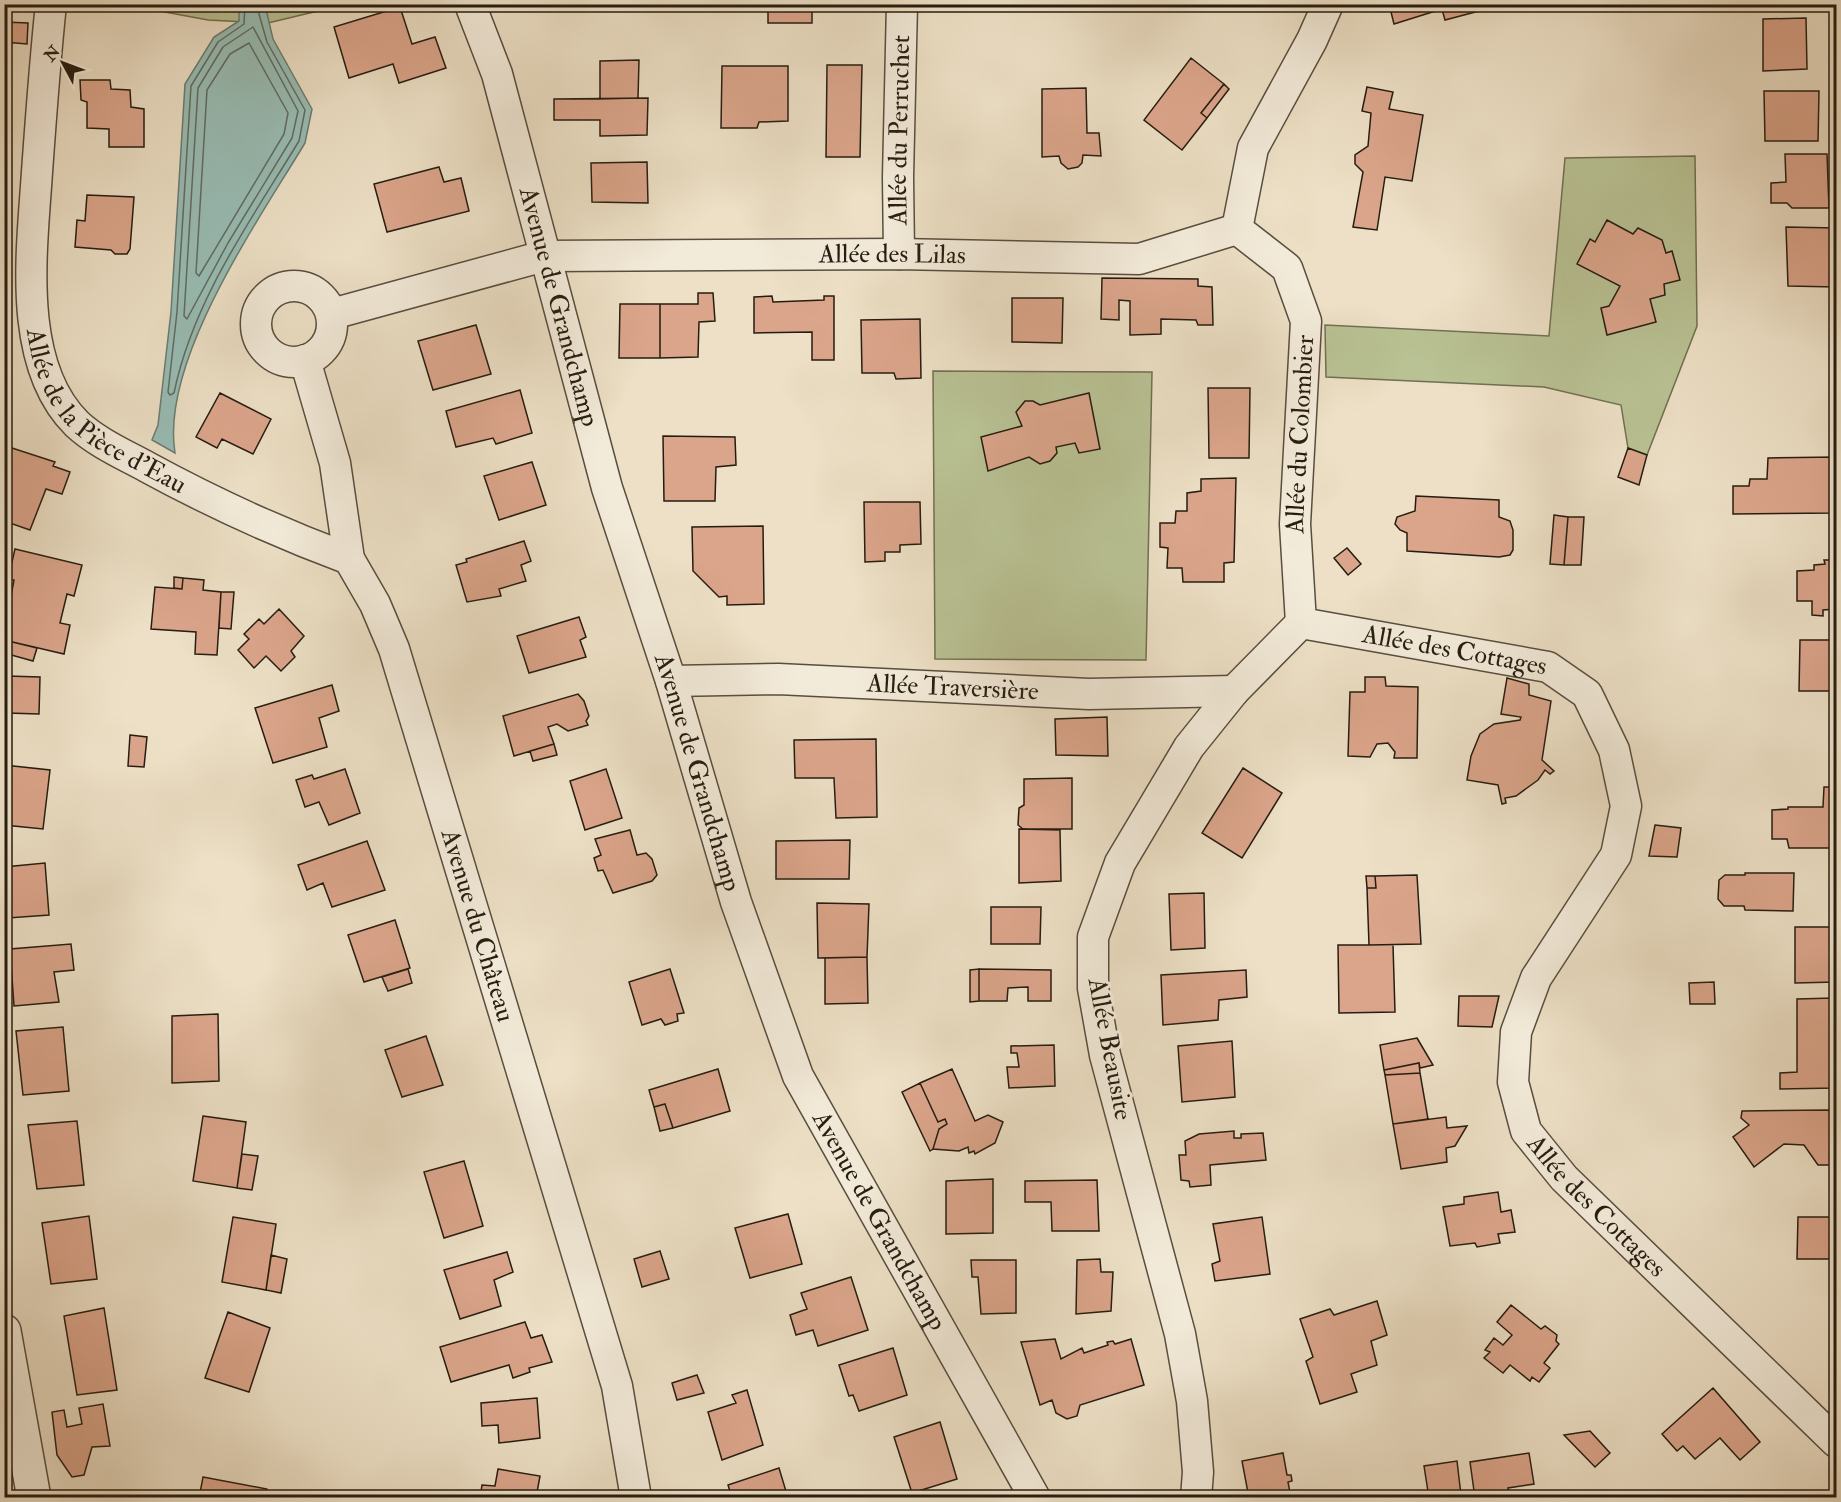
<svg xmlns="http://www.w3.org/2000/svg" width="1841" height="1502" font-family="'IM FELL Double Pica',serif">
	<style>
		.green { fill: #b9c294; stroke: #707052; stroke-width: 1.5 }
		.water { fill: #99bdb5; stroke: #6b7d73; stroke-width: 1.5 }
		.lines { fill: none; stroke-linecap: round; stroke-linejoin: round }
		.shore { stroke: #606d63; stroke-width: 1.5 }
		.building { fill: #dba58b; stroke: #261d11; stroke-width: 1.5 }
		.minor-casing { stroke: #584e3e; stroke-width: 33 }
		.tertiary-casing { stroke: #584e3e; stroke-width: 36 }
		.minor { stroke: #f3ebda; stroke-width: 30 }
		.tertiary { stroke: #f3ebda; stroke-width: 33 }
		.labels { text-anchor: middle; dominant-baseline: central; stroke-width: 6; stroke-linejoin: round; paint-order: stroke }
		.street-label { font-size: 26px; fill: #261d11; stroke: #f3ebda }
	</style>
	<rect width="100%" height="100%" fill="#ede0c6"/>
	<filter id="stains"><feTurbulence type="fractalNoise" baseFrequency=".00333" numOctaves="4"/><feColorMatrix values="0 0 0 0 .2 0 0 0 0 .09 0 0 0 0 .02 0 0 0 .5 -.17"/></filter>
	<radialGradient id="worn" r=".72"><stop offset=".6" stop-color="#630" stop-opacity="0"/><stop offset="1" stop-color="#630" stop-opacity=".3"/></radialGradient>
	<!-- green -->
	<path class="green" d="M127,5H343L268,23L208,20Z
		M1695,156L1697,326L1647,455L1628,448L1621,405L1544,387L1326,377L1325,325L1549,336L1565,158Z
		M933,371L1152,372L1146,660L935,659Z"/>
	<!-- water -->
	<path class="water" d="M239,5H265L273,39L312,109L305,143C258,221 160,361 175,453L152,440L158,425L171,312L185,84L214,37L239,21Z"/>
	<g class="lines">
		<!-- shore -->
		<path class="shore" d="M245,4L244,24L218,42L191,86L177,312L168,392L170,395L174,393C193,300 251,220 299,141L305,110L267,42L259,14V4
			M253,27L298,111L292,138L228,243L187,319L184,316L198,88L223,47Z
			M249,43L288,113L284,134L199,276L196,273L207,90L230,54Z"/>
	</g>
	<!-- building -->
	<path class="building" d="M768,4H812V23H768Z
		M1389,4H1481L1483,10L1445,20L1442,9L1394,24Z
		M400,7L412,44L435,37L446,68L399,83L393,64L349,78L334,27Z
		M1806,18L1807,69L1763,71V19Z
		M4,22L28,23L27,44L4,42Z
		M1191,58L1224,84L1201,113L1207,118L1182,150L1144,120Z
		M639,60L638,98L600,99V61Z
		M827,65H862L860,157H826Z
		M722,66H788V121L759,122L757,128H721Z
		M80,80H110L111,89L130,90L131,107L144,109V147H109V129L87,128V102L81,100Z
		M1224,84L1229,89L1207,118L1201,113Z
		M1367,87L1393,92L1389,109L1423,115L1412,181L1385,177L1377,230L1353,227L1363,172L1355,164V155L1368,146L1371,113L1362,111Z
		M1086,88L1087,133H1099L1101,156L1083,155L1082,163L1078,167L1068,169L1061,163L1059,156L1042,157V89Z
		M1764,91H1819L1818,141H1765Z
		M648,98L647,135L600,136V120H554V99Z
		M1785,154H1827L1829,208H1792L1787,203H1771V183L1786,182Z
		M647,162L648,203L592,202L591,163Z
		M439,167L444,182L461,178L469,211L387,232L374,184Z
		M87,195L134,197L130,249L127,254H115L111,250L75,247L77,220L85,221Z
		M1607,220L1633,234L1638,228L1662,240L1666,253L1672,251L1680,280L1664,284L1665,295L1650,299L1656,322L1607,335L1601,308L1609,306L1620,286L1577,264L1590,239L1595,242Z
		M1786,227L1836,228V287L1788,286Z
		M1102,278L1198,279V286L1212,287L1213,325H1198L1196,320L1161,319V334L1130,335V301L1119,300V320L1101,319Z
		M698,293H713L715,321L699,322L698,357L660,358V304H698Z
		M772,296L773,302L824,300V296H834V360H812V332L754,333V297Z
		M1012,298H1063L1062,343L1012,342Z
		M620,304H660V358H619Z
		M920,319L921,378L896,379L894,373H862L861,320Z
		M476,325L491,374L433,390L418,341Z
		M1208,388H1250L1249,458H1209Z
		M520,390L532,433L496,444L493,438L456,447L446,411Z
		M220,393L271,419L253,454L222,439L217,448L196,437Z
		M1089,393L1100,449L1079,453L1075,443L1056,447L1057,453L1050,461L1040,464L1029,457L988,471L981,437L1022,426L1016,412L1025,401H1033L1040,405Z
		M663,436L735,437L736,465L716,467L715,501H664Z
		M12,448L55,462L53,466L70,472L62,494L46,489L30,530L4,521V467Z
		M1628,448L1647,455L1639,485L1618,477Z
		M1836,457V513L1733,514V486H1749L1750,479H1767L1768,458Z
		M532,462L546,505L499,520L484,476Z
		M1236,478L1234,562L1224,563V582H1183L1182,568H1167L1168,548L1160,547V523H1175L1176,511H1187V493L1201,491V479Z
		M1416,496L1499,500V517L1510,521L1513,530V550L1510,555L1499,557L1407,551V533L1400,530L1395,524L1397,517L1415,511Z
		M864,502H920L921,544L900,545V552H885V561L865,562Z
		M1554,515L1568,517L1564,565L1550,564Z
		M1568,517H1584L1581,565H1564Z
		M763,526L764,604L727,605V596L719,597L693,571L692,527Z
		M524,541L531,561L521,565L526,581L499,589L501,596L467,602L456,565L467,562L466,559Z
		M1347,548L1361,564L1348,575L1334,558Z
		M15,549L82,565L74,596L67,594L60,623L70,625L64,654L4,640V606L9,607L14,580L8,579Z
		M1824,560H1836V609L1823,610V616L1812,615V601H1797V571L1814,570V565L1825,564Z
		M174,577L183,578L182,589L174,588Z
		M183,578L204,580L203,590L221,592L217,655L195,654L196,632L151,629L155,587L182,589Z
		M221,592H234L231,629L219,628Z
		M279,609L304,636L291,651L295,657L281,671L266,656L254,668L238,650L249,639L244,634L259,619L264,624Z
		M579,617L586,637L580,640L586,657L529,673L517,636Z
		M4,640L37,648L33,661L4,653Z
		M1800,640H1836V691H1799Z
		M7,676L40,677L39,714L7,713Z
		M1365,677H1385L1386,686L1418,687L1417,758H1394L1395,752L1388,743L1377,744L1370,757L1348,756L1350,692H1365Z
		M1507,678L1529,684V695L1551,701L1542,760L1554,771L1550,774L1545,770L1538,780L1516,796L1505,798L1506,803L1502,804L1498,785L1467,780L1471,756L1480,734L1494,724L1520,720L1521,717L1501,714Z
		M332,685L339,711L319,718L327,747L273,763L255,708Z
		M578,694L584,701L589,716L586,721L588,725L568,731L557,724L548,727L554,744L514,756L503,716Z
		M1107,717L1108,756L1056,755L1055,719Z
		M130,735L147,737L144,767L128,766Z
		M876,739L877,817L836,818L834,778H795L794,740Z
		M554,744L557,755L533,761L530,751Z
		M4,765L50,770L43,829L4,825Z
		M1243,768L1282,793L1242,858L1202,833Z
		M345,769L360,813L329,825L319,802L305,807L296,780L312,775L314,779Z
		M606,769L622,818L585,830L570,781Z
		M1072,778V829H1023L1018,825L1019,808L1024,805V779Z
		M1824,787H1836V848H1789L1787,839H1772V810L1788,809V807H1823Z
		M1655,825L1681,828L1677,857L1649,856Z
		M1019,829L1060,830L1061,881L1019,883Z
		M630,830L637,855L646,853L652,859L657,875L652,881L613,893L603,870L598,871L594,858L601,855L595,839Z
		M850,840L849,879H776V841Z
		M367,841L385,890L332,907L323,883L307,890L298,865Z
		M45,863L49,915L8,918L4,867Z
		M1745,873H1794L1793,911L1745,910L1744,906H1724L1718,899L1719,880L1725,875H1745Z
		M1417,875L1421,944L1369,945L1367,888H1376L1375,876Z
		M1366,876H1375L1376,888H1367Z
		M1204,893L1205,948L1171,950L1169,894Z
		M817,903L869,904L867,957L818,958Z
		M991,907H1041L1040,944H991Z
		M395,920L410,968L364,982L348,935Z
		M1795,927H1836V982L1795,983Z
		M71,944L74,970L54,972L59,1002L14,1006L10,949Z
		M1338,945H1393L1395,1012L1339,1013Z
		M867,957L868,1003L825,1004V958Z
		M408,969L412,983L388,991L382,977Z
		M670,969L684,1013L677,1014L678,1021L665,1025L661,1019L642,1025L629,982Z
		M979,969V1001L970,1002V970Z
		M979,969L1051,970V1001H1028V987L1008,988L1007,1001H979Z
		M1246,970L1247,997L1219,1000L1218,1020L1163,1025L1161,975Z
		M1714,982L1715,1004H1690L1689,983Z
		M1459,996H1499L1492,1027L1458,1026Z
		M1834,998L1836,1088L1780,1089V1073L1797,1072V999Z
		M218,1014L219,1081L172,1083V1016Z
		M63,1027L69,1091L23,1095L16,1031Z
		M426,1036L443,1085L402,1097L385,1050Z
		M1417,1038L1433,1065L1420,1068L1419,1063L1384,1070L1380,1045Z
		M1232,1041L1235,1097L1182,1102L1178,1046Z
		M1054,1045L1055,1086L1009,1088L1007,1067H1019L1017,1053H1011V1046Z
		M1419,1063L1420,1073L1385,1075L1384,1070Z
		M718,1069L730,1111L673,1128L665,1104L654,1107L649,1090Z
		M952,1069L975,1121L988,1115L1003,1122L995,1143L975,1154L974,1151L969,1153L968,1147L959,1151L933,1149L939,1129L947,1124L945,1119L938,1122L920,1083Z
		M1420,1073L1428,1119L1393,1124L1385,1075Z
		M920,1083L938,1122L945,1119L947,1124L939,1129L933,1149L930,1151L902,1092Z
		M665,1104L673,1128L660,1131L654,1107Z
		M1829,1110L1830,1115H1836V1145L1830,1150L1836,1165H1818L1804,1145L1784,1144L1754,1167L1733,1137L1749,1125L1741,1118L1742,1111Z
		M203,1116L246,1122L237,1188L193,1181Z
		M1446,1117L1447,1128L1467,1126L1455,1146L1446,1148L1447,1162L1401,1169L1393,1124Z
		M77,1121L84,1185L37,1189L28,1125Z
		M1234,1131V1138H1241V1134L1263,1133L1266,1160L1210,1165L1211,1185L1190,1187L1189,1181L1181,1180L1179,1155H1186L1185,1141L1199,1134Z
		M242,1154L258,1156L252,1190L237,1188Z
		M464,1161L483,1226L444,1238L424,1172Z
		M993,1179V1233L946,1234V1181Z
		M1097,1180L1099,1231H1052L1051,1202H1025V1181Z
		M1498,1192L1501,1212L1511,1210L1515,1232L1498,1234L1500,1243L1477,1247L1475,1243L1450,1246L1443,1207L1464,1204V1197Z
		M788,1214L802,1264L750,1278L735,1228Z
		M89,1216L97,1279L51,1284L42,1223Z
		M233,1217L276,1224L266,1290L222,1282Z
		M1262,1217L1270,1274L1215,1281L1212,1264L1220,1261L1213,1224Z
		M1798,1217H1836V1259H1797Z
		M660,1251L669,1279L642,1287L634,1259Z
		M507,1252L513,1272L494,1280L501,1306L460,1319L444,1270Z
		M271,1255L287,1259L281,1293L266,1290Z
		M1100,1259L1101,1272H1113L1111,1311L1076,1314L1077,1260Z
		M971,1260H1016V1313L981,1314L978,1277H972Z
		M851,1277L868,1330L818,1346L813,1330L796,1335L790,1315L807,1309L801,1293Z
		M1377,1301L1387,1335L1371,1341L1377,1365L1351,1374L1357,1392L1320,1404L1306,1361L1313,1357L1300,1319L1330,1309L1334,1315Z
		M1511,1305L1541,1329L1545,1326L1557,1335L1556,1341L1559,1344L1544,1363L1550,1368L1539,1382L1532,1377L1530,1381L1510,1365L1503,1373L1484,1358L1490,1352L1485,1350L1494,1338L1503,1345L1512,1335L1497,1322Z
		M104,1308L117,1390L77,1395L64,1316Z
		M228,1312L270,1328L249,1392L205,1378Z
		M525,1322L531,1338L542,1335L552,1362L529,1368L530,1372L513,1378L509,1365L451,1382L440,1347Z
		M1055,1339L1061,1359L1082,1348L1084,1353L1108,1345L1107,1342L1113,1341L1115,1344L1131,1339L1144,1385L1080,1405L1077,1416L1067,1419L1056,1413L1052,1400L1040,1405L1021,1342Z
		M893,1348L907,1395L859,1411L853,1395L849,1396L839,1365Z
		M697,1375L704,1393L677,1400L672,1383Z
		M1713,1388L1760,1442L1740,1460L1720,1438L1695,1459L1683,1446L1677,1451L1662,1434Z
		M747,1390L763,1445L722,1460L708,1412L736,1403L732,1395Z
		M537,1398L540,1438L499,1443L498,1425L482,1426L481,1403Z
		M103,1404L110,1446L92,1447L84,1475L72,1477L57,1455L52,1412L64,1410L67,1427L82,1424L79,1408Z
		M940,1422L957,1479L912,1493L894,1437Z
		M1590,1431L1610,1453L1595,1467L1564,1435Z
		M1283,1453L1287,1475H1291L1292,1481L1288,1482L1291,1498H1249L1242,1461Z
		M1529,1453L1534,1484L1508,1488L1509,1498H1475L1470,1462Z
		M1457,1461L1461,1495L1429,1498L1424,1466Z
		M779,1468L788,1498H732L728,1485Z
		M498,1469L540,1476L536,1498H480L482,1485L495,1486Z
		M203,1477L267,1489L266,1498H199Z"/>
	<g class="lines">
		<defs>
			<g id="minor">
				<path id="s1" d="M51,4C45,60 41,116 37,172C32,250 16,364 77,424C96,442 125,455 147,467C213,503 279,533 349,559"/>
				<path id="s2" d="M470,4L497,74L607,488L671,681L736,902L798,1076L1035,1498"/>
				<path id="s3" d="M899,254L898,177L902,4"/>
				<circle cx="294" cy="324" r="38"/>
				<path id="s4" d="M332,314L544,256L899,254L1139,259L1237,229"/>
				<path id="s5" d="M305,360L335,463L349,559L375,604L394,649L617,1386L636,1498"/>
				<path id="s6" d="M1301,623L1548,667L1587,694L1614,750L1626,806L1616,855L1536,978L1516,1032L1513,1082L1526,1131L1564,1178L1836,1442"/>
				<path id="s7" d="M1301,623L1295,524L1306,321L1287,268L1237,229L1253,148L1312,40L1328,4"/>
				<path id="s8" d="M671,681L778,679L1089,694L1234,691"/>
				<path d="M1196,1498L1198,1472L1192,1401L1180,1334L1105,1055L1093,988V937L1120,863L1189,747L1234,691L1301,623"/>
			</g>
			<path id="tertiary" d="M4,1331L34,1498"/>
		</defs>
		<!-- minor casing -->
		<use href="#minor" class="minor-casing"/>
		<!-- tertiary casing -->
		<use href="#tertiary" class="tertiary-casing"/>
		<!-- minor -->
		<use href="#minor" class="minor"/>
		<!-- tertiary -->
		<use href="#tertiary" class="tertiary"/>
	</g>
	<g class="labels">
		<!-- street labels -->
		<g class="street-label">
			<text stroke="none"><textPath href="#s3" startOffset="124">Allée du Perruchet</textPath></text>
			<text stroke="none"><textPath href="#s4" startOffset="568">Allée des Lilas</textPath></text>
			<text stroke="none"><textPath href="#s2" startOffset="316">Avenue de Grandchamp</textPath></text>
			<text stroke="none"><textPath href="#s1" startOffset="441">Allée de la Pièce d'Eau</textPath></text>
			<text stroke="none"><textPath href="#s7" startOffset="189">Allée du Colombier</textPath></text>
			<text stroke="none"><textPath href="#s6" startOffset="156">Allée des Cottages</textPath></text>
			<text stroke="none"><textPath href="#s8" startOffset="282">Allée Traversière</textPath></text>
			<text stroke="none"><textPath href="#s2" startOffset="802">Avenue de Grandchamp</textPath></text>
			<text stroke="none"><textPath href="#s5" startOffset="594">Avenue du Château</textPath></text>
			<text transform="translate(1110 1049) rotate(79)">Allée Beausite</text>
			<text stroke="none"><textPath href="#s6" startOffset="876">Allée des Cottages</textPath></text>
			<text stroke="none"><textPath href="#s2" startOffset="1288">Avenue de Grandchamp</textPath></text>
		</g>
	</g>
	<!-- margin -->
	<rect width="1841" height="1502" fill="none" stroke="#ede0c6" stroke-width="24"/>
	<rect x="6" y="6" width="1829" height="1490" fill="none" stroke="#261d11" stroke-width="3"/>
	<rect x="12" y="12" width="1817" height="1478" fill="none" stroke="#261d11" stroke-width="1.5"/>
	<!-- north arrow -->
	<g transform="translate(63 63) rotate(311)" stroke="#f3ebda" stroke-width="4.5" paint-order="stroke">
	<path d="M0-4.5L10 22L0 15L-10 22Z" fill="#261d11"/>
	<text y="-9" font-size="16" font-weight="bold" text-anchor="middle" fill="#261d11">N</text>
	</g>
	<rect width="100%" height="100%" filter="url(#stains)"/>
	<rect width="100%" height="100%" fill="url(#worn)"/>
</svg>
